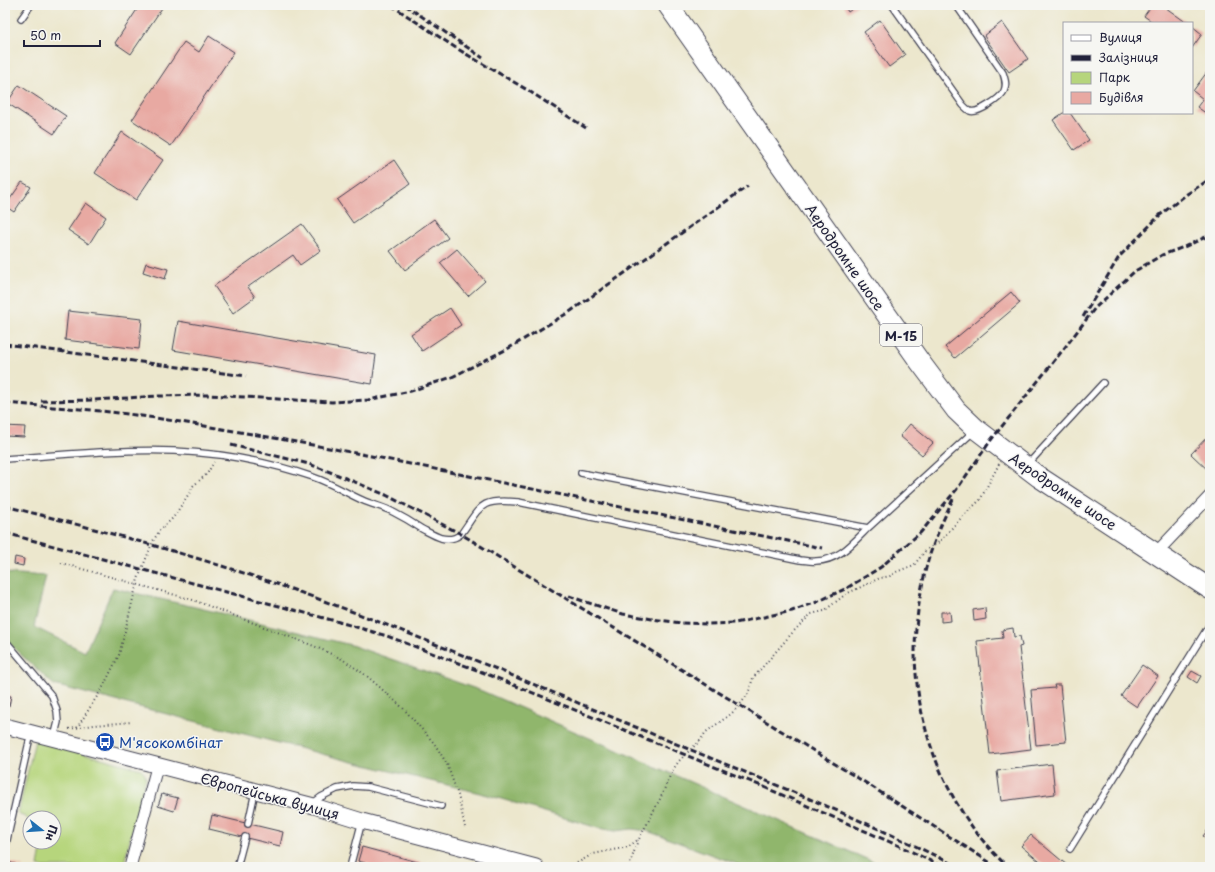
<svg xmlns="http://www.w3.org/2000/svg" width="1215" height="872" font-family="'Playpen Sans',sans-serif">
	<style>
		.green { fill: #b6d57c; stroke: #6c7c5c }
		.forest { fill: #90b66c; stroke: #596c54 }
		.building { fill: #e8a9a2 }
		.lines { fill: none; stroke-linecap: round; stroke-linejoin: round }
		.lane-casing { stroke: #404051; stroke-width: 8 }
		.street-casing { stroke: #404051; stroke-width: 13 }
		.secondary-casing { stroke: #404051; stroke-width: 17 }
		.highway-casing { stroke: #404051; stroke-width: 22 }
		.path { stroke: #404051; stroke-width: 2; stroke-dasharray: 1 3; stroke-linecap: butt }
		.lane { stroke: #fff; stroke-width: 5.5 }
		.street { stroke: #fff; stroke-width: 11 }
		.secondary { stroke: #fff; stroke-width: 15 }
		.highway { stroke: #fff; stroke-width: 20 }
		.rail { stroke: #22223b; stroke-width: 3; stroke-dasharray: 6 3; stroke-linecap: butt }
		.labels { text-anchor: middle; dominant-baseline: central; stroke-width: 3; stroke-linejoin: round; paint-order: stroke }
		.shield { fill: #f6f6f2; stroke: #626272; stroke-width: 1 }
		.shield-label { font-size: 13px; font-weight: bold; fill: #22223b }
		.street-label { font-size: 14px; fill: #22223b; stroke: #f6f6f2 }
		.transit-label { font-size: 14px; fill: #164399; stroke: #f6f6f2; text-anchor: start }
	</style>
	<rect width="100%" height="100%" fill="#f6f6f2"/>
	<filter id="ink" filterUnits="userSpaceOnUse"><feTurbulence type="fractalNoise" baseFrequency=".025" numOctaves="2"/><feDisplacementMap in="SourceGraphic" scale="8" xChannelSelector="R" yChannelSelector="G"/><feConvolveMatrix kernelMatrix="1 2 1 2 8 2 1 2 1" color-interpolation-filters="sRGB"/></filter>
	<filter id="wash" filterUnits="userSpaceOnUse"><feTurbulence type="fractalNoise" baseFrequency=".012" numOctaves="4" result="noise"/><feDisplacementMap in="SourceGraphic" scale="16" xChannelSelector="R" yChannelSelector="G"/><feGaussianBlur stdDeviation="0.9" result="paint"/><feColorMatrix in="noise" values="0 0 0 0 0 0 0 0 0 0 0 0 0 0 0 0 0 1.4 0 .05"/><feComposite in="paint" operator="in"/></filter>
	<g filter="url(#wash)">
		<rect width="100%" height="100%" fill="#ece7cd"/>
		<!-- green -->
		<path class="green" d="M35,740L141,769L144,772L146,777L123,867H42L38,866L41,850L42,842H54V818H30V821L25,817L18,814Z"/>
		<!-- forest -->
		<path class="forest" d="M5,573L46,576L34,627L85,652L113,588L212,611L351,645L482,691L885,867H745L647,831L632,829L615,831L598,828L488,795L353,762L54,685L5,640Z"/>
		<g id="blocks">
			<!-- building -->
			<path class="building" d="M140,5H164L131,54L115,43Z
				M844,5H858L848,12Z
				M1152,5H1162L1187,23H1154L1144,16Z
				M880,20L905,55L889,67L864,32Z
				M1002,22L1028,59L1009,72L984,36Z
				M1192,26L1202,34L1192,48Z
				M209,36L234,52L171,146L132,120L184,42L199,52Z
				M1210,68V116L1197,107L1203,99L1193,91Z
				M19,85L66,116L54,134L7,103Z
				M1063,113H1070L1089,140L1074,150L1053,120Z
				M122,132L163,160L136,200L95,173Z
				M394,160L410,184L353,223L337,200Z
				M22,182L31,187L14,212L5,206Z
				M86,203L106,217L89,244L68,230Z
				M434,219L448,238L405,270L390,251Z
				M302,224L321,250L300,265L293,255L248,287L255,297L233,313L214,286Z
				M457,249L485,281L468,296L440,263Z
				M146,263L168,269L165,279L143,272Z
				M1011,292L1020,303L955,358L945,347Z
				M450,308L461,325L422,351L411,334Z
				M68,311L142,319L139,349L65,340Z
				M178,321L376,355L372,384L173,350Z
				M910,424L933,443L922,455L900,436Z
				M5,426L25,427L24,437L5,436Z
				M1210,434V472L1191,454Z
				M15,557L24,559L23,566L14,564Z
				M985,608L986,619L974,621L973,610Z
				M941,612H950L951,621L941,622Z
				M1013,628L1014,637L1020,636L1022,646L1019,647L1031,749L990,754L977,641L1003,638L1002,630Z
				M1142,665L1158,676L1137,707L1121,696Z
				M1192,671L1201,676L1197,683L1188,677Z
				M1054,685H1060L1066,742L1036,745L1031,690L1055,688Z
				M5,695L11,696L9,706L5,705Z
				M1052,764L1055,794L1001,801L997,771Z
				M162,794L178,798L174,811L158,806Z
				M212,815L283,832L280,846L209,829Z
				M1210,827V841L1203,836Z
				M1031,835L1068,866L1067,867H1046L1021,846Z
				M362,847L436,867H369V864L358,861Z
				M5,861L24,867H5Z"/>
		</g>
	</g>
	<g filter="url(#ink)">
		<use href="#blocks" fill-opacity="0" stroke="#404051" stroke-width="1"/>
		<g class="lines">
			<defs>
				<path id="lane" d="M892,5L963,105C965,107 968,110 970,111C978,114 1001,98 1004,91C1007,85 1005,79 1003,73L956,5
					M21,19L31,5
					M5,459C61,455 118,449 174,451C221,453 269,462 313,477C331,483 346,493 362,500C373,505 384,507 393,512C403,517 413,523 422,529C428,532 435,536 441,538C449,540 455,539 461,534C481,506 480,498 518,502L800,560C805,560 810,562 816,561C838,561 853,543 868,528
					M1028,464L1103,383
					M581,473L868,528L974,431
					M5,640L52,696L57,711L58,722L54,738
					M314,805L316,801L321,797L337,789L353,786L368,787L441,806
					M248,824L255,792
					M5,849L31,733
					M1070,849L1210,624
					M237,867L245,837
					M350,867L362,821"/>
				<path id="street" d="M1156,553L1210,496
					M130,867L157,767"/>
				<path id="secondary" d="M5,726L314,806L362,821L536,867"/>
				<path id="highway" d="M668,5L920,362L956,410L976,429L1039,477L1210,589"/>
			</defs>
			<!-- lane casing -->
			<use href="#lane" class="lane-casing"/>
			<!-- street casing -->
			<use href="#street" class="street-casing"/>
			<!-- secondary casing -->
			<use href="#secondary" class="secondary-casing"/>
			<!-- highway casing -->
			<use href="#highway" class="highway-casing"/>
			<!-- path -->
			<path class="path" d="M61,563L193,600L314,646L342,659L367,676L403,708L434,743L447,764L458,795L465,827
				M77,728L103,687L119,655L138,579L153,541L160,530L173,518L190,492L193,486L207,474L214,462
				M69,729L94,725L132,722
				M570,867L593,854L628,847L639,839L661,797L672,771L679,761L690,750L699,742L706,732L731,714L739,706L748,694L753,678L793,632L811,614L824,611L846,594L880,578L890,576L896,572L914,565L926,550L939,542L963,516L980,500L999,464
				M629,867L638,840"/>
			<!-- lane -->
			<use href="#lane" class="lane"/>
			<!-- street -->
			<use href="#street" class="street"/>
			<!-- secondary -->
			<use href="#secondary" class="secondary"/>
			<!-- highway -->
			<use href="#highway" class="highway"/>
			<!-- rail -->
			<path class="rail" d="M391,5L456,48L529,91L586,128
				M405,5L483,58
				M1083,317L1119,257L1160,215L1187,194L1210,179
				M5,344L246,376
				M41,401L94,400L158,396L207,395L332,402L368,400L411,391L452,377L509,348L571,311L748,186
				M5,403C48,407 92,409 135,415C210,426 286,440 361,454L822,548
				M231,445L309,464L338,475L386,495L461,534L866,783L997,867
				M953,499C942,522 931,547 925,572C919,599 915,626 915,653C916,732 949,813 1008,867
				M5,506C101,530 197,556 291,589C408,631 523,680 638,728C745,773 854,814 958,867
				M5,533L339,622L387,636L482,672L764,787L904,848L943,867
				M569,596L583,601L623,614L652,619L681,623L709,624L735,623L792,611L817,602L847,588L881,567L921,532L957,489L991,440L1066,346L1095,308L1135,271L1162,255L1184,247L1210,235"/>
		</g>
	</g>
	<!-- icons -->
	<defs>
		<symbol id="bus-disc" viewBox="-11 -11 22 22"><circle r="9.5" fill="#1a4fb4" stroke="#f6f6f2"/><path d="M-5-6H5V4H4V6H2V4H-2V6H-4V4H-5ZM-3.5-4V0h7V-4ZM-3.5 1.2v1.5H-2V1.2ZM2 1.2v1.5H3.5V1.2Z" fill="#fff"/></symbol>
	</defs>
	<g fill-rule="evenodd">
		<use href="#bus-disc" x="94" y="731" width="22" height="22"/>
	</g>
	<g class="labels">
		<!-- shield labels -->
		<rect class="shield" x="880" y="324" width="42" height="22" rx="3"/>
		<g class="shield-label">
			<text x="901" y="335">М-15</text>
		</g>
		<!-- street labels -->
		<g class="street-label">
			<text transform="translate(845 257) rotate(55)">Аеродромне шосе</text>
			<text transform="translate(1063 491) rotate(34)">Аеродромне шосе</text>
			<text transform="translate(270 796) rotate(15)">Європейська вулиця</text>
		</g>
		<!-- transit labels -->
		<g class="transit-label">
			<text x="119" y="742">М'ясокомбінат</text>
		</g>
	</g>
	<!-- margin -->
	<rect width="1215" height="872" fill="none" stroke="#f6f6f2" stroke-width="20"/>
	<!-- legend -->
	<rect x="1063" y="22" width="130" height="92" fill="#f6f6f2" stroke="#a1a1a9"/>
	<rect x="1071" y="35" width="20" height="6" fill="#ffffff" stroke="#a1a1a9"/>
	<text x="1099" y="42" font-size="12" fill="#22223b">Вулиця</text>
	<rect x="1071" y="55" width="20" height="6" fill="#22223b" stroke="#a1a1a9"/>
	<text x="1099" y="62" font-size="12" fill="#22223b">Залізниця</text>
	<rect x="1071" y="72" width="20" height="12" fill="#b6d57c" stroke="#a1a1a9"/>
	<text x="1099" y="82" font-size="12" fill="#22223b">Парк</text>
	<rect x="1071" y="92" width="20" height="12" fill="#e8a9a2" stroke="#a1a1a9"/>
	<text x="1099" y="102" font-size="12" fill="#22223b">Будівля</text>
	<!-- north arrow -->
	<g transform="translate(42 830) rotate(107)"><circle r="19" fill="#f6f6f2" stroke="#a1a1a9"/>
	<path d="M0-3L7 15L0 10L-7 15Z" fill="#1f6fb2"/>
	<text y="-6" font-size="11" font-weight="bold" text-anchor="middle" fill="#22223b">Пн</text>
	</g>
	<!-- scale -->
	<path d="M24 40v6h76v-6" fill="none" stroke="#22223b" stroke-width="2"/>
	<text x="30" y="40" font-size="12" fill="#22223b" stroke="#f6f6f2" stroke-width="3" paint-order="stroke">50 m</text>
</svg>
